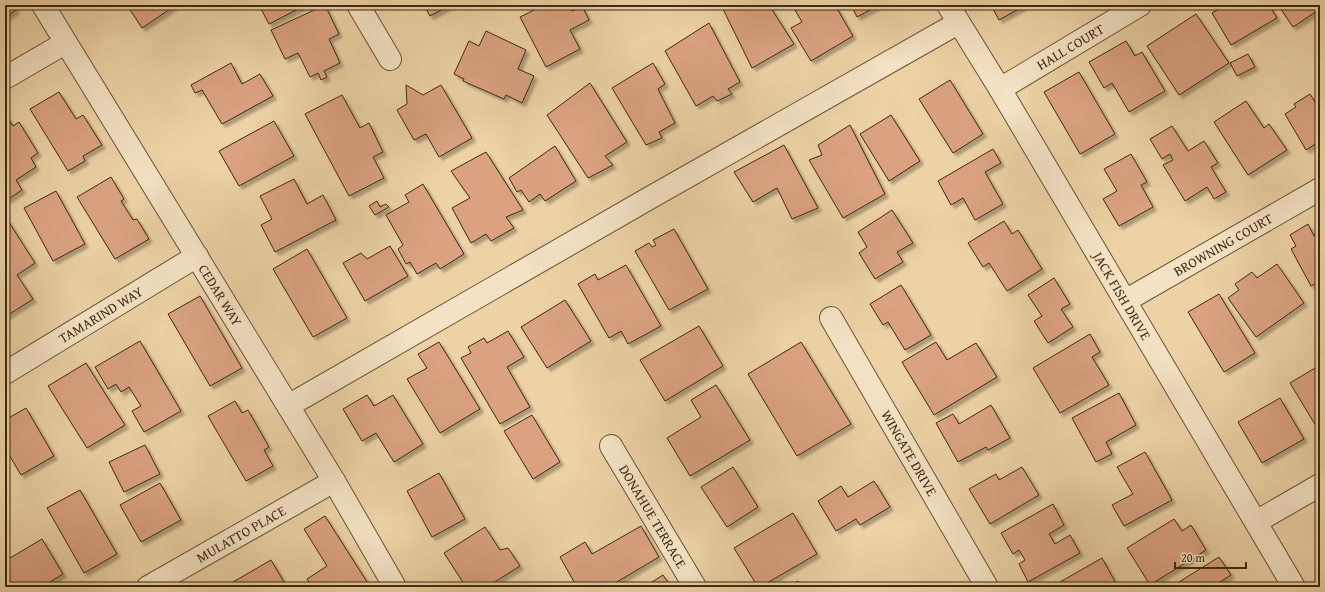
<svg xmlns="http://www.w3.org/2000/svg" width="1325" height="592" font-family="'Gentium Book Plus',serif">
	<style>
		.building { fill: #daa281; stroke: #3f2910; filter: url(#shadow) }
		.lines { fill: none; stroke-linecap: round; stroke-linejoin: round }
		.minor-casing { stroke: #6a5335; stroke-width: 24 }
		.minor { stroke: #f3e2c4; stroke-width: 22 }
		.labels { text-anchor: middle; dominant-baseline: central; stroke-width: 3; stroke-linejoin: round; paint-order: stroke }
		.street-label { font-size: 14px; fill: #3f2910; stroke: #f3e2c4 }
	</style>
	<defs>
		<filter id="shadow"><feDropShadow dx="3.5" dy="3.5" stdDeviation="1" flood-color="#0004"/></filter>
	</defs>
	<rect width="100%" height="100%" fill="#ecd2a5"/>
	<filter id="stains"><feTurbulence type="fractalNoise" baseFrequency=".005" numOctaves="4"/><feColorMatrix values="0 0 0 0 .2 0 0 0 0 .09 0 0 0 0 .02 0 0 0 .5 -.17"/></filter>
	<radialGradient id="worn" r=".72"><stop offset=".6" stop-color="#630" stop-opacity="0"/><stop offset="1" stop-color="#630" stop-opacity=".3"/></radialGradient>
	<!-- building -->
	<path class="building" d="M5,5H13L16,10L5,18Z
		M127,5H176L142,28Z
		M259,5H306L269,24Z
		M325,5L339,34L329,39L340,63L324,71L327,77L321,80L318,73L310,77L298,53L285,59L271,30Z
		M424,5H451L430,16Z
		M532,5H569L572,11L582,6L589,20L570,30L580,49L546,67L520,17L534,10Z
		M726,5H769L794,44L752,68L722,7Z
		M792,5H835L853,36L811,61L791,28L802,22Z
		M851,5H879L857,17Z
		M991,5H1026L999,20Z
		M1226,5H1269L1277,18L1231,45L1212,13Z
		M1278,5H1320V9L1293,27Z
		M1196,14L1229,63L1179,95L1147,46Z
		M709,23L740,82L728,89L732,94L717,101L713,96L696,106L665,51Z
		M486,31L526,50L518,69L534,76L522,103L506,95L504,99L463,81L464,79L454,74L469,41L479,46Z
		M1126,41L1135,56L1142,52L1165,91L1129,112L1112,83L1104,88L1089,62Z
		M1248,54L1255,67L1237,76L1230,63Z
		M231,63L242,84L260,74L273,96L222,124L202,90L195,93L191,85Z
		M653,63L665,84L658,89L675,123L659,132L662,138L646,145L612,88Z
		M1079,72L1115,134L1080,154L1044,92Z
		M950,80L983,134L953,153L919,99Z
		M590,83L627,142L605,156L613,165L588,178L547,115Z
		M406,85L423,95L441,85L472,138L439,157L426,134L414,140L397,110L407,104Z
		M59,92L76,119L83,115L102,145L83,156L85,161L68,171L30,109Z
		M1310,94L1320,110V145H1319L1317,143L1306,150L1285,114L1296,107L1294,104Z
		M342,95L360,128L369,123L383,152L373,157L384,178L349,196L305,114Z
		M1246,101L1264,128L1269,124L1287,150L1248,175L1214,122Z
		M891,115L920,161L889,181L860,134Z
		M7,117L13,126L19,122L38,153L31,158L36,167L16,180L22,190L7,200L5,198V118Z
		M274,121L294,156L239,186L219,151Z
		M850,125L885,194L843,218L809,160L822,155L818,145Z
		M1172,126L1188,151L1204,141L1218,163L1211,167L1226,192L1214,199L1207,187L1185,201L1163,165L1173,160L1170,154L1162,159L1150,139Z
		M784,145L818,208L792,219L777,188L753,202L734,172Z
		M555,146L576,181L545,201L540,194L529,202L521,190L517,192L509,178Z
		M993,149L1001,163L985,172L1003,204L975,220L963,198L951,205L938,181Z
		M486,152L523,210L506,217L514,228L491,241L486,234L471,243L452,208L470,198L451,171Z
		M1131,154L1147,182L1141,185L1153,207L1119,226L1103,199L1117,191L1104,169Z
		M111,177L124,199L121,201L133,220L137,219L149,239L115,259L77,197Z
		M294,179L307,204L323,195L336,220L275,252L261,225L272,219L260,196Z
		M423,184L464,254L440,269L436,263L417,274L410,262L406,264L398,249L403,245L386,215L409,202L405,195Z
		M56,191L85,244L53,261L24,208Z
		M377,201L380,207L386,204L389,207L375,215L369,206Z
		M892,210L913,243L897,252L903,262L875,279L859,253L867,247L858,232Z
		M7,219L35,263L17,275L33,299L5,317V221Z
		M1004,221L1012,234L1018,230L1042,269L1007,291L989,263L983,267L968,243Z
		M1308,224L1314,236L1320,232V281L1311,286L1291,249L1296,246L1290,235Z
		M674,229L708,289L669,310L635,251L649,243L652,247L656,245L653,240Z
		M390,246L408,276L365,301L343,263L361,253L367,259Z
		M307,249L347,318L313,337L273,269Z
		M1277,264L1304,303L1256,337L1228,298L1239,290L1235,284L1252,272L1257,278Z
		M626,265L661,326L628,344L621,331L609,338L578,284L595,274L598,280Z
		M1054,278L1070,304L1061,309L1073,327L1048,343L1034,321L1042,316L1028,295Z
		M901,285L931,335L905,350L888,322L883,325L870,304Z
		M1219,294L1255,353L1224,372L1188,312Z
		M200,296L242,368L210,386L168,314Z
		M565,300L591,341L547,368L521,327Z
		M699,326L723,366L665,401L640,360Z
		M508,331L524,357L507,367L530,407L500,424L461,358L471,353L468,347L484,338L487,343Z
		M1090,334L1100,352L1092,357L1109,385L1060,413L1033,368Z
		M140,341L181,411L144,432L132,411L141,406L129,387L121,392L116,384L108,389L95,367Z
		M439,342L480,409L440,433L407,379L427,368L418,354Z
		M801,342L851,424L797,456L748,374Z
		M936,342L947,360L976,343L997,377L934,415L902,362Z
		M86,363L125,425L87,448L48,386Z
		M1320,365V424L1316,426L1290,383Z
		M716,385L750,440L690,476L667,438L701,417L691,400Z
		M1119,393L1136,425L1106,442L1112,454L1096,462L1072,418Z
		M367,395L374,406L393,395L423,444L394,462L376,433L362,441L343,409Z
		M1280,398L1304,439L1262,463L1238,422Z
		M235,401L242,413L248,410L269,447L264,450L273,466L246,481L208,416Z
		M991,405L1010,438L988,450L986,447L958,462L936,423L953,414L959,424Z
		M26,408L54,456L21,475L5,448V420Z
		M532,415L560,462L533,479L504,431Z
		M145,445L160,474L124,492L109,462Z
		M1145,452L1172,500L1124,526L1112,505L1133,494L1117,467Z
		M733,467L758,507L727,527L701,487Z
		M1022,467L1039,495L990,524L969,489L996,474L999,480Z
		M439,473L465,519L432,537L407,491Z
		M874,481L890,507L860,525L856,519L836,531L818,501L841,486L848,497Z
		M160,483L181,520L141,542L120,505Z
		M80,490L117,554L84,573L47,508Z
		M1053,504L1064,525L1049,534L1055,544L1070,535L1080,553L1028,582L1019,564L1025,560L1019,550L1013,554L1001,533Z
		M793,513L817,554L760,587H758L734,548Z
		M325,516L369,585L366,587H312L307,579L327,566L304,529Z
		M1174,519L1182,531L1191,525L1206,550L1150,585L1127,548Z
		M641,526L659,557L610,586L611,587H577L560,557L585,542L592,554Z
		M485,527L500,550L508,548L520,566L487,587H471L467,582L464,584L444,553Z
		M42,539L63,574L50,582L53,587H9L5,581V561Z
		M1219,557L1231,575L1212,587H1171Z
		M1102,558L1118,587H1063L1060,582Z
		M271,560L287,587H236L233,582Z
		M663,575L671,587H644Z
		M798,581L802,587H787Z"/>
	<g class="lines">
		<defs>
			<g id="minor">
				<path id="s1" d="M43,5L334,481L395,587"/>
				<path d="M358,5L390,59"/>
				<path id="s2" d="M948,5L1000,89L1294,587"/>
				<path d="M5,78L65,43"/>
				<path id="s3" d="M1000,89L1140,5"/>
				<path id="s4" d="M1125,301L1320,189"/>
				<path id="s5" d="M831,318L987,587"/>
				<path id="s6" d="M5,373L197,256"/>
				<path d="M288,406L653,196L958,23"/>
				<path id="s7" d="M611,446L695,587"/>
				<path d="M1256,522L1320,485"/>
				<path id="s8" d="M148,587L334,481"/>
			</g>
		</defs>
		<!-- minor casing -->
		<use href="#minor" class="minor-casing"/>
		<!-- minor -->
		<use href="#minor" class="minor"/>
	</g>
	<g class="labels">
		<!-- street labels -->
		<g class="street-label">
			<text stroke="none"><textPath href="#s3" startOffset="82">HALL COURT</textPath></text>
			<text stroke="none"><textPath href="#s4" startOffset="113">BROWNING COURT</textPath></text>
			<text stroke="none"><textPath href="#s1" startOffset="340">CEDAR WAY</textPath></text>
			<text stroke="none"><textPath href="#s2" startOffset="339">JACK FISH DRIVE</textPath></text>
			<text stroke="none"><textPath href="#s6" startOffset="112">TAMARIND WAY</textPath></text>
			<text stroke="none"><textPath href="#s5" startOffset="156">WINGATE DRIVE</textPath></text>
			<text stroke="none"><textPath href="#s7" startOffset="82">DONAHUE TERRACE</textPath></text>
			<text stroke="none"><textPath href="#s8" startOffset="107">MULATTO PLACE</textPath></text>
		</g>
	</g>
	<!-- margin -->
	<rect width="1325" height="592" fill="none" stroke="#ecd2a5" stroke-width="20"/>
	<rect x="6" y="6" width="1313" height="580" fill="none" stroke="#3f2910" stroke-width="2"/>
	<rect x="10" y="10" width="1305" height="572" fill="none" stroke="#3f2910"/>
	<!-- scale -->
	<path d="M1175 562v6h71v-6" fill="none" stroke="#3f2910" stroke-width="2"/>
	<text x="1181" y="562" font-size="12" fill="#3f2910" stroke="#f3e2c4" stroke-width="3" paint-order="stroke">20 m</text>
	<rect width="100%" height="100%" filter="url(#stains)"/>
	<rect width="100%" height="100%" fill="url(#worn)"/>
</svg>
